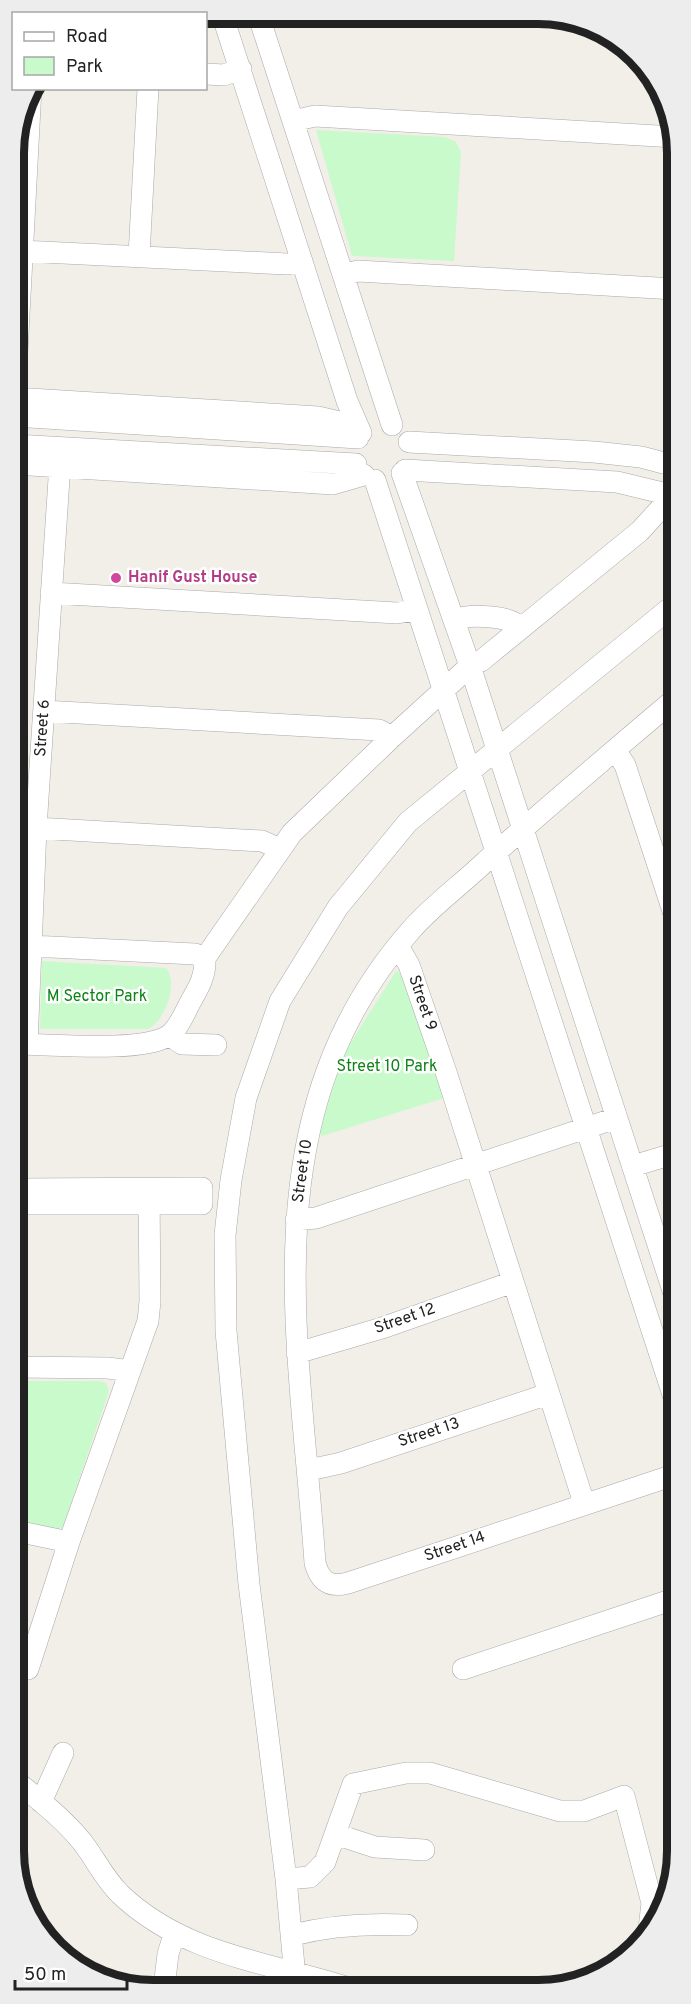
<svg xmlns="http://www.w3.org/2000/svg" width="691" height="2004" font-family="Overpass,sans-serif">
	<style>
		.park { fill: #c8facc }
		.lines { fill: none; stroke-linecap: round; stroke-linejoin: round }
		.minor-casing { stroke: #a9a9a9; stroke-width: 22 }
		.minor { stroke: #fff; stroke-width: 21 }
		.hotel-dot { fill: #d1479c; stroke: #fff; stroke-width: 2 }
		.labels { text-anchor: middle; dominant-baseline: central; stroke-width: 5; stroke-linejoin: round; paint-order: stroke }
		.hotel-label { font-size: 16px; font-weight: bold; fill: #b23c85; stroke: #fff; text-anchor: start }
		.street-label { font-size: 16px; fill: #222; stroke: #fff }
		.park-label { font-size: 16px; fill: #0c8416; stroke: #fff }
		.rim { fill: none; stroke: #222; stroke-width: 8 }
	</style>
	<rect width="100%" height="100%" fill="#f2efe9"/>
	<!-- park -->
	<path class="park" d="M316,130L445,137L456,142L461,152L454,261L352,256Z
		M42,961L166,968C179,984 165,1021 148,1029H40Z
		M396,971L402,974L444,1098L322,1136L317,1129L341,1058Z
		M16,1381H99L106,1383L109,1391L63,1527L56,1530L16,1523Z"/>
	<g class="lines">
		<defs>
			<path id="minor" d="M222,14L347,401L361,433
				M258,14L392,425
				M206,74L224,75L241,69
				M293,121L315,116L675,137
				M22,251L287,264L302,261
				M139,256L148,88
				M343,275L358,271L675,289
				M14,398L318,417L344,423L361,433
				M14,409L31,88
				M14,416L358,438
				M409,442L594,452L641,457L675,466
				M14,445L356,464
				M14,464L333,484L364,475
				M405,470L617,482L675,496
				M402,473L470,666L676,1300
				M375,480L677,1407
				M51,593L397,613L416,610
				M454,620C468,614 510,615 520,627
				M676,698C612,752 549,806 486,861C462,884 433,905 411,930C248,1115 300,1341 315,1563C320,1581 329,1588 348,1583L677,1474
				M44,711L379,730L392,737
				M615,750L625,765L676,920
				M36,828L262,841L280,849
				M31,946L195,954L205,958
				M398,946L409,965L446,1072L584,1503
				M169,1035L182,1044L216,1045
				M15,1044C50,1044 140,1053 168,1036C178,1030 185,1012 191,1001C199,987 206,975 205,958L292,833L392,737L470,666L481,661L640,531L661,508L668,494
				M27,1044L36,828L61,448
				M633,1166L676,1153
				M15,1189L202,1188V1204H15
				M296,1220L316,1218L616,1118
				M297,1353L382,1328L513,1282
				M16,1367L108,1368L130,1371
				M309,1470L341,1463L548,1394
				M16,1531L69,1542
				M28,1669L69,1542L148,1321L150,1301L149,1189
				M463,1669L677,1598
				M16,1781C39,1800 64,1819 83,1843C96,1860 104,1878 120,1894C184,1955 268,1962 349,1988
				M41,1802L63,1753
				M335,1834L375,1847L424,1850
				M286,1879L310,1877L325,1862L353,1784L406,1773H430L560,1811H584L624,1796L652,1903
				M649,1929L652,1903H660
				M293,1935C331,1925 367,1923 407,1925
				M164,1988L168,1954L174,1935
				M296,1988L286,1879L249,1584L226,1331L225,1235L231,1180L246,1098L280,1001L338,907L408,822L675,604"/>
		</defs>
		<!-- minor casing -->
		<use href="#minor" class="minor-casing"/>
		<!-- minor -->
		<use href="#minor" class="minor"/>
	</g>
	<!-- markers -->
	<circle class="hotel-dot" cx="116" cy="578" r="6"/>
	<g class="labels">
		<!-- hotel labels -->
		<g class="hotel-label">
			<text x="128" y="578">Hanif Gust House</text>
		</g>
		<!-- street labels -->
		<g class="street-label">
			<text transform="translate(43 728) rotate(-86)">Street 6</text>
			<text transform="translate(422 1003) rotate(71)">Street 9</text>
			<text transform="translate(303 1171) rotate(-82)">Street 10</text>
			<text transform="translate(405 1319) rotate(-19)">Street 12</text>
			<text transform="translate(429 1433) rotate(-18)">Street 13</text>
			<text transform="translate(455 1547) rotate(-19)">Street 14</text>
		</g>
		<!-- park labels -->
		<g class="park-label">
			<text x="97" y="997">M Sector Park</text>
			<text x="387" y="1067">Street 10 Park</text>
		</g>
	</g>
	<!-- crop -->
	<path d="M0 0H691V2004H0ZM153 24H538A129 129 0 0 1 667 153V1851A129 129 0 0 1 538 1980H153A129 129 0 0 1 24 1851V153A129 129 0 0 1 153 24Z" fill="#ededed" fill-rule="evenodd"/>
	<path class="rim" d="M153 24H538A129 129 0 0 1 667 153V1851A129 129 0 0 1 538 1980H153A129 129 0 0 1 24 1851V153A129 129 0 0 1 153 24Z"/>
	<!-- legend -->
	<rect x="12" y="12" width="195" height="78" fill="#ffffff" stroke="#a7a7a7" stroke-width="1.5"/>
	<rect x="24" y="32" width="30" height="9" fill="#ffffff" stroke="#a7a7a7" stroke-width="1.5"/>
	<text x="66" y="42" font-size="18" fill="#222222">Road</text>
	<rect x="24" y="57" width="30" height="18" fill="#c8facc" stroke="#a7a7a7" stroke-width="1.5"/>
	<text x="66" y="72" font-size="18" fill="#222222">Park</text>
	<!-- scale -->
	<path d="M15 1980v9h112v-9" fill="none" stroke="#222222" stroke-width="3"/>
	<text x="24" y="1980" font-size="18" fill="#222222" stroke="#ffffff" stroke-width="4.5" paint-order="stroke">50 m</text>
</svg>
